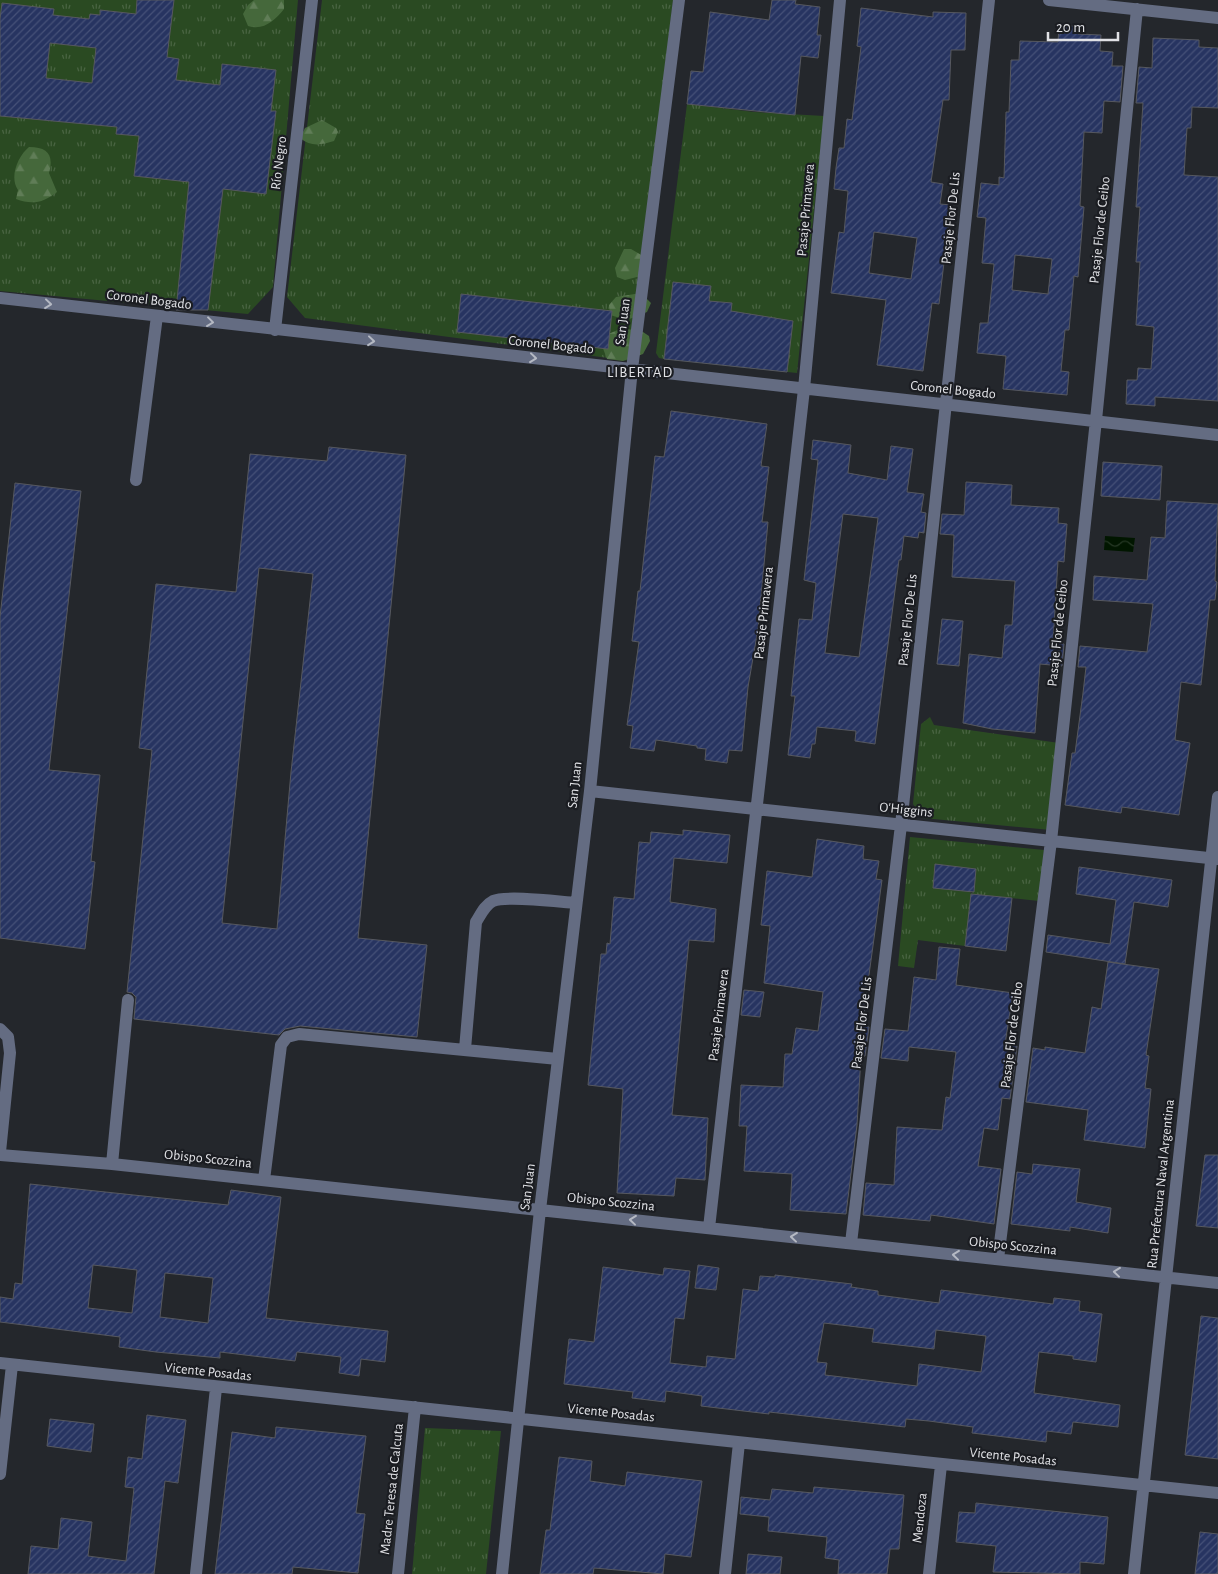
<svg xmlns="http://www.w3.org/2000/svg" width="1218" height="1574" font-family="'Alegreya Sans',sans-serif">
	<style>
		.grass { fill: url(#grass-tufts); fill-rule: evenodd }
		.forest { fill: url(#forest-firs) }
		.water { fill: url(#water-waves) }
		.building { fill: url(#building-hatch); stroke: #56585f; fill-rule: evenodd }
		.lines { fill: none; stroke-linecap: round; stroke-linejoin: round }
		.minor { stroke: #646c82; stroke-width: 12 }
		.oneway { stroke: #b5b9c3 }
		.labels { text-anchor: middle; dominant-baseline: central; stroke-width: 4.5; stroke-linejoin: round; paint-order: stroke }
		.street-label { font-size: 14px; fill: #e1e2e6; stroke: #1b1d22 }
		.neighbourhood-label { font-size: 15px; letter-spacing: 1px; fill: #e1e2e6; stroke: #1b1d22 }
	</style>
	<defs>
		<pattern id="grass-tufts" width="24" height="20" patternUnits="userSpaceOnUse" patternTransform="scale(1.25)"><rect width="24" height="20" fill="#2a4a22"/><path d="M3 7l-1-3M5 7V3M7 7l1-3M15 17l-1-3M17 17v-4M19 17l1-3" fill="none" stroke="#496442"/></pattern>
		<pattern id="forest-firs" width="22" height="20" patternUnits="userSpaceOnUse" patternTransform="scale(1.25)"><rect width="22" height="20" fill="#45683b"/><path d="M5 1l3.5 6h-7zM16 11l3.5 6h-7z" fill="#607d57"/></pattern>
		<pattern id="water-waves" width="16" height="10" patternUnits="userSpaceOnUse" patternTransform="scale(1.25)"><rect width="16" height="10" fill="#011600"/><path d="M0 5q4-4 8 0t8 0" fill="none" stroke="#263825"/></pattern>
		<pattern id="building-hatch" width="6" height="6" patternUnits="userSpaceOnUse" patternTransform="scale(1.25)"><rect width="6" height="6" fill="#273461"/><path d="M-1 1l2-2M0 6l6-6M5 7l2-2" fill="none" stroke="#465178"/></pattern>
	</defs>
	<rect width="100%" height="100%" fill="#24272c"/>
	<!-- grass -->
	<path class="grass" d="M0,0H298L273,287L248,314L0,291Z
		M322,0H673L631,361L305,318L287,297Z
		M687,104L754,112L824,116L797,373L664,359L659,358L656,353Z
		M930,717L934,725L1059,743L1051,830L923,818L913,804L921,724Z
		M910,837L1044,850L1039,901L973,894L965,946L918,940L914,968L898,966ZM935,865L976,869L972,894L969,891L933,888Z
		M425,1428L501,1431L486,1574H412Z"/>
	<!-- forest -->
	<path class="forest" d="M254,0H284V9C275,20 264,31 248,26L243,14L248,5Z
		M322,120L336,128L338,132L334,141C321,145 311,147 300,138L305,128Z
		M29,147C48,147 54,155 49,173L57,192C43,203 32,205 16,199L18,190C9,177 18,156 29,147Z
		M624,249H631L643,256L641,276L625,280L617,277L615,268Z
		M641,293L651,303L647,312L627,320L610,315L609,305L616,297Z
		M620,329L640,330L649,336L650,341L643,354L623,361L607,359L601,343L606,335Z"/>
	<!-- water -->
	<path class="water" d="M1105,536L1135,538L1133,552L1104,550Z"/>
	<!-- building -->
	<path class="building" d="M137,0H174L167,57L179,59L176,80L220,85L222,64L276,70L271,111H276L266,194L223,189L208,310H176L189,182L134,176L139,136L116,134L117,127L0,116V19L2,3L54,9L53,15L89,19L90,14L100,15V10L136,14ZM50,43L96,48L92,83L46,78Z
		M772,0H796L795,4L820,7L817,35H821L818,58L801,56L795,115L687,104L691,71L703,72L710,12L769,20Z
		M861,8L933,17V12L966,13L965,50H951L949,100H943L931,182L943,184L940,204L951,205L939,304L932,303L923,371L877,365L886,300L831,293L839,232L844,233L848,191L834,189L836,168L839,148H844L847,119L852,120L861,47L857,46ZM874,232L917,238L911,279L869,273Z
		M1059,26H1079L1078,34L1101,35L1100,51L1113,52L1112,66H1123L1120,102L1104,101L1102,133L1084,132L1080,206L1084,207L1078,277L1074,276L1069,330H1065L1061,371L1069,372L1067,395L1003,389L1006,356L977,353L980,323H988L994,264L982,263L986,218L977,217L981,183L999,185V177L1004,178L1006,112H1009L1011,60H1019L1020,41L1058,42ZM1015,255L1052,259L1048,294L1012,290Z
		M1153,38L1199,40V47L1218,48V108L1192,107L1191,128H1187L1184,175L1218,177V401L1155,397V406L1126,404L1127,380H1137L1138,368L1151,369L1154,327L1136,325L1140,262H1136L1140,207H1136L1143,103H1136L1139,67L1152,68Z
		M673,282L711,286L709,301L732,303L731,311L793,321L787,372L664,359Z
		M461,294L612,311L608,349L457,332Z
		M671,411L767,424L761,466L769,467L762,522H768L758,629L748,687L742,751L729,750L727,763L705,760L706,749L697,748V746L656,740L654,751L630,748L633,726L627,725L639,642L632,641L638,591H640L655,456L664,457Z
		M813,440L851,445L848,473L887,480L891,446L913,449L907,492L924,494L921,512L926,513L924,533L919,532L918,538L904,536L901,560H899L875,744L855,741L856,731L817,727L815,744H812L810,758L788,755L795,696H791L799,619L812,620L816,583L804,580L818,460L811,459ZM843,514L878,518L859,657L825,653Z
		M329,447L406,455L358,938L427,945L417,1037L300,1026L285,1029L279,1035L134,1019L136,997L132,993L127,992L152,750L139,748L156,584L236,592L250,454L327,461ZM259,568L313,574L291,772L277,929L222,923Z
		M1103,462L1162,466L1160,500L1101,496Z
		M966,482L1012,485L1011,505L1059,508L1058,523L1067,524L1064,562L1058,561L1053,643L1064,644L1062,666L1040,664L1035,733L992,729L963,723L969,654L1002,658L1005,625H1012L1015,581L952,577L954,535L940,534L942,514L964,515Z
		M15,483L81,491L49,770L100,775L91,861L95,862L85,949L0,938V617Z
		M1167,501L1218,504L1215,581L1217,582L1215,600H1210L1201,685L1181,682L1175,740L1190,743L1179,815L1122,807L1121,813L1065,805L1072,753H1075L1083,693L1086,667H1078L1080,646L1147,652L1153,604L1093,600L1094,576L1147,580L1151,537L1165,538Z
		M942,619L963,621L959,666L937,664Z
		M683,830L730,835L727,863L674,858L670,902L716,909L714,942L689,940L672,1115L708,1118L705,1180L676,1178L674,1196L617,1193L623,1089L588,1085L601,954H606L607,943L610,944L614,897L634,899L639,842L650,843L651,832L683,835Z
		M817,839L864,846L863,859L879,861L876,879L882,880L862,1026L869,1027L865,1056H861L857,1125L846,1214L790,1210L792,1174L744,1171L747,1126H739L741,1085L783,1087L785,1054H792L796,1028L818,1031L823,992L764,983L770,926L761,925L767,871L812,877Z
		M935,864L976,869L974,892L933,888Z
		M1079,867L1172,880L1168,907L1134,902L1125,964L1046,952L1048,935L1110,944L1116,900L1076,894Z
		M971,894L1012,898L1006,951L965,946Z
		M939,947L960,949L956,985L1013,993L1005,1044L1017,1046L1010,1099L1002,1098L998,1130L984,1128L978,1166L1001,1169L994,1224L931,1215L930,1221L863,1215L866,1183L894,1185L897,1127L942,1130L946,1097L950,1098L956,1052L909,1047L908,1061L881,1058L885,1029L908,1031L914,977L936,980Z
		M1108,962L1159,969L1146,1055L1149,1056L1145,1088L1151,1089L1145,1148L1084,1140L1088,1110L1026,1102L1033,1048L1045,1050V1047L1085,1053L1092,1007L1101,1009Z
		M744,990L764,992L760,1017L741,1015Z
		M1205,1155H1218V1228L1196,1226Z
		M1033,1164L1080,1169L1076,1202L1111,1208L1108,1233L1070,1227V1231L1011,1224L1017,1172L1032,1174Z
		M30,1184L228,1205L231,1190L281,1197L266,1318L388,1331L385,1362L361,1359L359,1376L339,1373L341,1357L297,1352L295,1361L220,1352V1358L156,1352L119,1347L120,1337L0,1322V1297L13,1299L15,1283L22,1284ZM93,1265L137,1270L132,1313L88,1308ZM165,1273L213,1278L208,1323L160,1317Z
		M698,1265L719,1268L716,1290L695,1288Z
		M603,1267L663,1275L664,1268L690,1271L684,1319L675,1318L670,1363L706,1367L707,1356L735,1359L743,1289L758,1291L760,1276L775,1277V1275L852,1284L851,1287L878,1291V1295L939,1303L941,1290L1053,1304L1054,1298L1080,1301L1079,1311L1102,1314L1096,1362L1073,1359V1356L1039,1352L1034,1393L1120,1405L1118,1427L1073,1422L1071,1434L1047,1431L1046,1442L972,1433L973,1427L929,1421L906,1419L905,1427L769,1412V1414L701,1406L702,1396L666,1391L665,1402L632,1398L633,1392L564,1384L569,1339L594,1342ZM824,1323L874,1329L872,1342L934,1349L936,1330L986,1336L981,1372L919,1364L917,1386L825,1375L827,1363L817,1362Z
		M1201,1316L1218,1318V1459L1185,1455Z
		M147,1415L186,1420L178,1483L165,1481L154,1574H28L31,1546L58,1549L61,1518L92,1522L88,1556L126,1561L134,1488L125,1487L128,1457L142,1459Z
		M50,1419L94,1424L91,1452L47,1446Z
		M276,1427L366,1436L356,1513L365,1514L358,1573L293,1567L292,1574H215L232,1432L275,1438Z
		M559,1457L592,1461L590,1481L625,1486L627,1472L702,1481L691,1557L665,1554L663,1574L594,1568L593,1574H540L546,1530H550Z
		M814,1487L904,1495L899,1549H890L887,1574H838L839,1560L825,1558L827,1537L768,1531L769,1517L740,1514L741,1497L770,1500L772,1489L813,1493Z
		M976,1503L1108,1517L1104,1564L1080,1562V1574L993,1572L996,1546L956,1542L959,1512L975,1513Z
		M1200,1532L1218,1534V1574H1195Z
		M748,1554L782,1557L780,1574H746Z"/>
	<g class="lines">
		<!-- minor -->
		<path class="minor" d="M1049,0L1218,18
			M0,298L1218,435
			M275,330L312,0
			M136,480L157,316
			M590,791L1218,859
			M0,1029L8,1037L10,1053L0,1152
			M465,1049L476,922C481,914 485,905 493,901C507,895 560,902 576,903
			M0,1155L112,1164L1218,1283
			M112,1164L128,1000
			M264,1180L281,1045L287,1037L299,1034L558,1059
			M709,1228L804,389L840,0
			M851,1243L901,825L989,0
			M998,1259L1051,841L1096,420L1137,9
			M0,1363C406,1408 812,1450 1218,1493
			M0,1474L12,1365
			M196,1574L216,1388
			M398,1574L415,1407
			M502,1574L540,1210L590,791L632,369L679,0
			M725,1574L739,1443
			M929,1574L941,1465
			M1134,1574L1218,797"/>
	</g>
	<!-- one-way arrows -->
	<defs><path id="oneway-chevron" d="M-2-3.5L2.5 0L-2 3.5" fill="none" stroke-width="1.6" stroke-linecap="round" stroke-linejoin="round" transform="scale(1.25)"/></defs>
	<g class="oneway">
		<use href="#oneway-chevron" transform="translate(48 304) rotate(6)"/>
		<use href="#oneway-chevron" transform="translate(210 322) rotate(7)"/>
		<use href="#oneway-chevron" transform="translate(371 341) rotate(6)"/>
		<use href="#oneway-chevron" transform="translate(533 358) rotate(6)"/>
		<use href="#oneway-chevron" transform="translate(633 1220) rotate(-174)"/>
		<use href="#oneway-chevron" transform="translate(794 1237) rotate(-174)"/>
		<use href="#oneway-chevron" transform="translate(956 1255) rotate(-174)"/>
		<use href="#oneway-chevron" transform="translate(1117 1272) rotate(-174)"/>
	</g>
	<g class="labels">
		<!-- street labels -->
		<g class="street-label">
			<text transform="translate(279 163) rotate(-83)">Río Negro</text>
			<text transform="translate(806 210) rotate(-85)">Pasaje Primavera</text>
			<text transform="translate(951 218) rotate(-84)">Pasaje Flor De Lis</text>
			<text transform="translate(1100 230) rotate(-84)">Pasaje Flor de Ceibo</text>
			<text transform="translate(149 300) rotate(7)">Coronel Bogado</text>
			<text transform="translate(623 322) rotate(-83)">San Juan</text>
			<text transform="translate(551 345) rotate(6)">Coronel Bogado</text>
			<text transform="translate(953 390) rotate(6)">Coronel Bogado</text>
			<text transform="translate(764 613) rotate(-84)">Pasaje Primavera</text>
			<text transform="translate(908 620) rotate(-84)">Pasaje Flor De Lis</text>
			<text transform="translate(1058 633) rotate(-84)">Pasaje Flor de Ceibo</text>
			<text transform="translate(575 785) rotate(-84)">San Juan</text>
			<text transform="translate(906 810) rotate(6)">O'Higgins</text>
			<text transform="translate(719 1015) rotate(-83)">Pasaje Primavera</text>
			<text transform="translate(862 1023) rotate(-83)">Pasaje Flor De Lis</text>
			<text transform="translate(1012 1035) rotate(-83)">Pasaje Flor de Ceibo</text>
			<text transform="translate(208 1159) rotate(6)">Obispo Scozzina</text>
			<text transform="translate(1161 1184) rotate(-84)">Rua Prefectura Naval Argentina</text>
			<text transform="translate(528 1187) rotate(-83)">San Juan</text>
			<text transform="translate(611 1202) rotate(6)">Obispo Scozzina</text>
			<text transform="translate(1013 1246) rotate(6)">Obispo Scozzina</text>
			<text transform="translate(208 1372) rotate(6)">Vicente Posadas</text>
			<text transform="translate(611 1413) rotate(6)">Vicente Posadas</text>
			<text transform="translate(1013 1457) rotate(6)">Vicente Posadas</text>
			<text transform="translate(392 1489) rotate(-84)">Madre Teresa de Calcuta</text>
			<text transform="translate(920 1518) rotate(-84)">Mendoza</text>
		</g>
		<!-- neighbourhood labels -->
		<g class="neighbourhood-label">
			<text x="640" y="372">LIBERTAD</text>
		</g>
	</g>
	<!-- scale -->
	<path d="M1048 32v8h70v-8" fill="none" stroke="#e1e2e6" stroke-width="2.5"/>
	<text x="1056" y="32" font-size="15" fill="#e1e2e6" stroke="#1b1d22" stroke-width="4" paint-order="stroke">20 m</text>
</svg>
